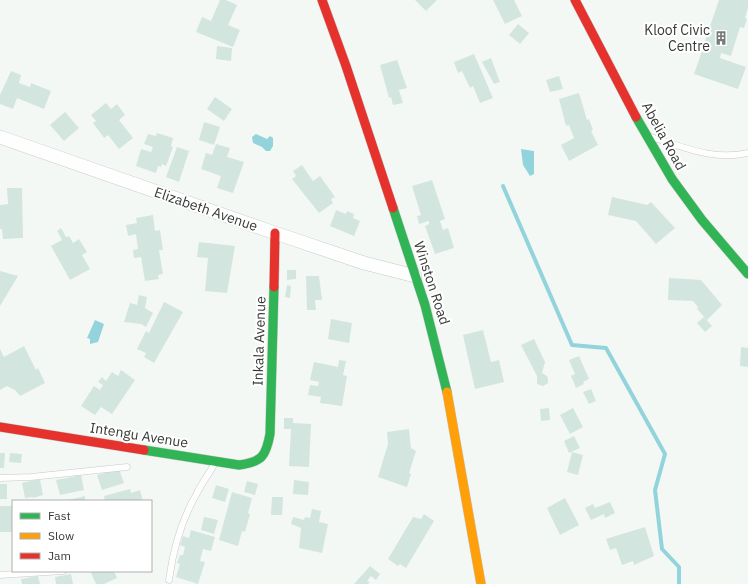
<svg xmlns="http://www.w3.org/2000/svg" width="748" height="584" font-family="'IBM Plex Sans',sans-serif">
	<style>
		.water { fill: #93d4dc }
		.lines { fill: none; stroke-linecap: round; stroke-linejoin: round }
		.stream { stroke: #93d4dc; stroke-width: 4 }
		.building { fill: #d3e5df }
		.lane-casing { stroke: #c7cac7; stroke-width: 7 }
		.street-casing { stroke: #c7cac7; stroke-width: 14 }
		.fast-casing { stroke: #c7cac7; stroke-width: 10 }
		.slow-casing { stroke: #c7cac7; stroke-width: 10 }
		.jam-casing { stroke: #c7cac7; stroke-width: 10 }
		.lane { stroke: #fdfefd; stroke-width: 6 }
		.street { stroke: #fdfefd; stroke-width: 13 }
		.fast { stroke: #30b455; stroke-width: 9 }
		.slow { stroke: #ff9f0a; stroke-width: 9 }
		.jam { stroke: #e5322d; stroke-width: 9 }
		.labels { text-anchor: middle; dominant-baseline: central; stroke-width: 4; stroke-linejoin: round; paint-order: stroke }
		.poi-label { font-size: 14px; fill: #363935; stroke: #fff; text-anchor: end }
		.street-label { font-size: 14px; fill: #363935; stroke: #fff }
	</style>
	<rect width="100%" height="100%" fill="#f4f8f4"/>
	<!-- water -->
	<path class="water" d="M256,134L267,139L270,136L273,138V146L270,151H266L262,147L253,143L252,137Z
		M521,149L534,151V174L530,176L523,165Z
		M95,320L104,324L98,342L90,344V339L87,338Z"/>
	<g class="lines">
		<!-- stream -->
		<path class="stream" d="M503,186L572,345L606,348L665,454L655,490L662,549L679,567V584"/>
	</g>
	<!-- building -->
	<path class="building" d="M220,0H226L237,5L228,25L240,30L233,47L196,32L202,17L211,21Z
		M415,0H437L426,11Z
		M493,0H514L522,16L505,24Z
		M719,0H748V8L745,18L747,19L744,28L740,27L731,56L721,53L720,58L746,67L738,89L694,74L702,51L706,52L707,48L703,47Z
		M518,24L529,33L520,44L509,35Z
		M217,46L232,48L231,61L216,59Z
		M474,54L493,98L480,103L473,86L470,88L462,71L458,73L454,62Z
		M491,58L500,82L494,84L482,62Z
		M397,60L407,88L399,90L403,103L393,105L391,97L389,98L380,65Z
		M11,71L21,75L19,83L30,87L31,83L51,91L44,109L17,98L13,109L0,104V95Z
		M559,76L563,89L550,92L546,80Z
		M579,93L587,120L589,119L593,130L591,131L598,145L569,161L561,145L574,138L569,125L566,126L559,99Z
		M215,97L232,109L224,121L207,109Z
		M106,103L111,109L117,104L125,115L119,120L133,138L119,149L108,135L104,138L93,123L96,121L91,115Z
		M65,112L79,128L64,141L50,125Z
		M204,122L220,127L214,145L199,140Z
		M157,133L173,138L171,146L173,147L168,161L166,166L162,164L161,167L158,166L156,173L136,166L141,149L151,152L153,147L144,144L148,134L156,136Z
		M216,144L230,148L227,157L244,162L233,193L217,188L221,176L201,169L206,153L212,155Z
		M177,147L189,151L179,182L166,177Z
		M302,165L313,181L320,176L335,197L331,199L333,203L319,213L292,179L296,176L293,171Z
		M432,180L445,219L440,221L443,230L448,228L454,248L435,254L425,226L429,224V221L419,224L417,216L421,215L412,186Z
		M7,188H22L23,238L3,239L2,229H0V205L8,204Z
		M612,197L647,205L651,202L675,228L656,244L636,221L608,215Z
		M336,210L346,214L347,211L354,214L353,218L360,221L354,236L330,226Z
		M153,215L155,231L160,230L163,250H159L163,274L158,275L159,279L145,281L141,257L134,258L133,250L138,249L136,234L128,236L126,225L137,223L136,218Z
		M61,228L66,237L69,236L73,243L79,239L87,252L82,255L90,269L70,280L51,246L62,240L57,231Z
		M199,242L235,246L227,293L205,291L208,258L197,257Z
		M287,270H296V279L287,280Z
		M0,271L18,276L0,306Z
		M306,276H319L322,300H315L316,310H307Z
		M669,278L701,280L722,305L707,320L697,309L698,307L693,301L668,300Z
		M287,285L291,286L290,298L285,297Z
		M139,295L147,297L145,308L153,313L146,327L141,324L124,322L130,303L137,305Z
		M164,302L183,312L154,363L144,357L146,353L137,349L146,331L149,333Z
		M704,317L712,326L705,332L697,323Z
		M331,319L352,323L349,343L328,339Z
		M483,330L491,362L499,360L504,382L475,389L463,335Z
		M534,339L545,362L542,373L547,376L548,379V383L543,386L537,384V376L521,345Z
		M24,346L36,370L38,368L45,383L20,396L15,390L7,386L0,390V349L4,357Z
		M741,347L748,348V367L740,366Z
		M579,356L589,379L583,382L584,384L576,388L571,376L575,374L569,360Z
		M339,360L346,361L343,375L347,376L342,406L320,403L321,397L308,395L310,385L318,386L319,382L310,380L314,362L338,367Z
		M121,370L135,380L112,414L101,407L95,415L81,406L94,386L100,390L103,385L98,382L102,377L106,381L112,372L118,376Z
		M591,389L596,401L589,404L583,392Z
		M549,408L550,420L541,421L540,409Z
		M573,408L583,427L570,434L560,415Z
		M284,418H293V423L311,424L309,467L289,466L291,429H284Z
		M409,429L411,448L416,451L409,473L411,474L407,487L378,477L388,444L387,432Z
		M574,436L580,448L569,453L564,441Z
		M572,452L583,455L578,475L567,472Z
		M0,453H5L4,468H0Z
		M10,453L22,454L21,463L9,462Z
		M119,469L124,483L102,490L97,475Z
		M81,475L84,490L60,495L56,480Z
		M40,479L43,495L33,498V497L25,498L22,483Z
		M294,480L309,482L308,495L293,494Z
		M247,481L258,484L255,495L244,492Z
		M0,484H7V499H0Z
		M216,485L229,489L225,502L212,498Z
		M130,489L131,493L140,490L143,501H105L104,496Z
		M232,492L252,498L248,513L250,514L245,532L242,531L238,546L219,540Z
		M85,496V501H68V500Z
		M272,497H283L282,515H271Z
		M565,498L579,525L560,535L547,508Z
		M610,502L615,513L605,518L604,514L591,520L585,508L593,504L595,508Z
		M0,506H12L13,532H0Z
		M312,509L321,511L319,522L328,524L322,553L299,548L301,528L291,524L293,517L304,520L305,517L310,518Z
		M424,514L434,521L406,568L400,564L398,566L388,559L413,517L421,519Z
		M204,517L218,520L214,534L201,530Z
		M645,527L654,556L634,565L633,561L622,565L616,548L610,550L606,539Z
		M191,530L215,537L211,551L203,549L200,561L205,562L198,584L176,577L180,564L177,563L180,555H183L185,547L180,545L183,536L189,538Z
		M370,566L380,574L376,580L371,576L367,581L370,582L368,584H354Z
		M95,571H114L117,578L104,584H96L91,573Z
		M71,574L73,584H56L55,577Z
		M38,576L40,584H22L21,579Z"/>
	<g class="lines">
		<defs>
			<path id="lane" d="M651,137C683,147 714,161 748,153
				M0,478L31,477L127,467
				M0,575L63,571
				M169,580C173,550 181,521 196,495C201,484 209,474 215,463"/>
			<path id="street" d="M0,137L275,233L364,263L415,276"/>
			<path id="fast" d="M636,117L672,179L702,220L748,274
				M393,208L425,305L447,392
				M144,450L239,465C262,462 266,456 270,434L274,287"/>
			<path id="slow" d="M447,392L481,584"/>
			<path id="jam" d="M322,0L346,66L393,208
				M575,0L636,117
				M274,287L275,233
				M0,427L144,450"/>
		</defs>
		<!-- lane casing -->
		<use href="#lane" class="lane-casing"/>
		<!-- street casing -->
		<use href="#street" class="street-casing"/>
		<!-- fast casing -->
		<use href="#fast" class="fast-casing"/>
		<!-- slow casing -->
		<use href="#slow" class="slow-casing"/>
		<!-- jam casing -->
		<use href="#jam" class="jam-casing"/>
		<!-- lane -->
		<use href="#lane" class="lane"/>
		<!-- street -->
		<use href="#street" class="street"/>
		<!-- fast -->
		<use href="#fast" class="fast"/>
		<!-- slow -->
		<use href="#slow" class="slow"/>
		<!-- jam -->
		<use href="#jam" class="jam"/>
	</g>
	<!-- icons -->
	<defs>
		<symbol id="building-bare" viewBox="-9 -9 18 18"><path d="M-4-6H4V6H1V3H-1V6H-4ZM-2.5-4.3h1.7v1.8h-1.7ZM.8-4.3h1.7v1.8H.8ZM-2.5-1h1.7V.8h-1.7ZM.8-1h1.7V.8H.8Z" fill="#787c78" stroke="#fff" stroke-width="2.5" paint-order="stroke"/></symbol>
	</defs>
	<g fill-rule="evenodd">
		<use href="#building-bare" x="711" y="28" width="20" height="20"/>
	</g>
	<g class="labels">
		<!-- poi labels -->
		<g class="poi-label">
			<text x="710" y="30">Kloof Civic<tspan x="710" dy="16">Centre</tspan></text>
		</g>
		<!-- street labels -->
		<g class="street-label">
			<text transform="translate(664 136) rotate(61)">Abelia Road</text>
			<text transform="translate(206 209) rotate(19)">Elizabeth Avenue</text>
			<text transform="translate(432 283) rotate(72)">Winston Road</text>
			<text transform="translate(259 341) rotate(-88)">Inkala Avenue</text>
			<text transform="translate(139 435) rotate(9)">Intengu Avenue</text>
		</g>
	</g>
	<!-- legend -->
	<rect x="12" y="500" width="140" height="72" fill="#ffffff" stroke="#afb0ae"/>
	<rect x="20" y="513" width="20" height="6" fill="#30b455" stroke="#afb0ae"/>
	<text x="48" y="520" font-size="12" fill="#363935">Fast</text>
	<rect x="20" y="533" width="20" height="6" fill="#ff9f0a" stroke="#afb0ae"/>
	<text x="48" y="540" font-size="12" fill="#363935">Slow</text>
	<rect x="20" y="553" width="20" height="6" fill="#e5322d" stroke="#afb0ae"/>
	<text x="48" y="560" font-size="12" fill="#363935">Jam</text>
</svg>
